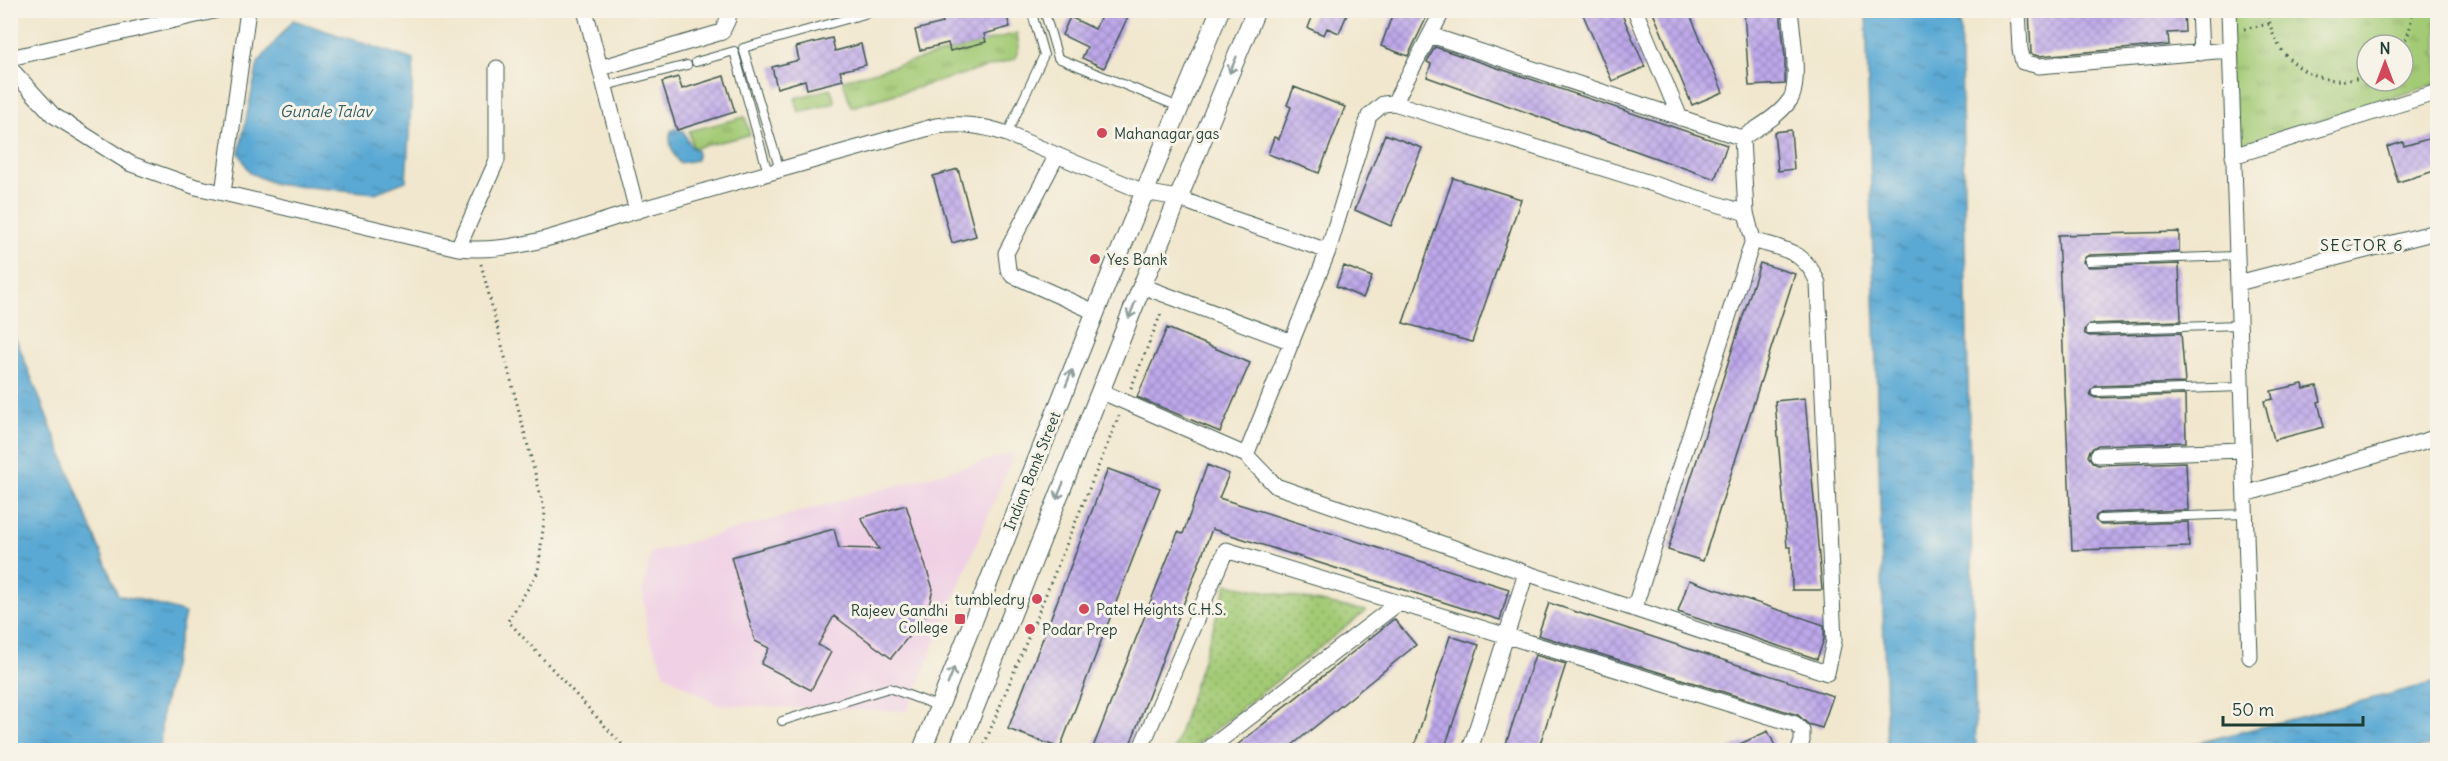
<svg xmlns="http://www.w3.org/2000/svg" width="2448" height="761" font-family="Delius,sans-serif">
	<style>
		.built { fill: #f0d0e5 }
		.grass { fill: url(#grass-dots); stroke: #618454; stroke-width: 1.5 }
		.park { fill: url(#park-tufts); stroke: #618454; stroke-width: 1.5; fill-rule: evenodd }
		.pitch { fill: #a3ca74; stroke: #618454; stroke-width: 1.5 }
		.water { fill: url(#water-ripples); stroke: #3c7384; stroke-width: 1.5 }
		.building { fill: url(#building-cross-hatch) }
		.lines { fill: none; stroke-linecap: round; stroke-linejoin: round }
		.service-casing { stroke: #3e564b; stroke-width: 10 }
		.minor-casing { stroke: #3e564b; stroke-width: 17 }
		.tertiary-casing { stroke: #3e564b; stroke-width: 20 }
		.path { stroke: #3e564b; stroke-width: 3; stroke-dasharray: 1.5 4.5; stroke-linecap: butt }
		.service { stroke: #fff; stroke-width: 8 }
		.minor { stroke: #fff; stroke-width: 15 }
		.tertiary { stroke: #fff; stroke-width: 18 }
		.oneway { stroke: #8f9e9a }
		.poi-dot { fill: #d1495b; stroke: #f7f3e8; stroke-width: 2 }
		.labels { text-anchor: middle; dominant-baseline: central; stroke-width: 6; stroke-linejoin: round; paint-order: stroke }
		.poi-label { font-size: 15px; fill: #1f3d34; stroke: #f7f3e8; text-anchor: start }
		.street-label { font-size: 15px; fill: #1f3d34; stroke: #f7f3e8 }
		.water-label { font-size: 16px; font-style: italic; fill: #315d64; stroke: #f7f3e8 }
		.neighbourhood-label { font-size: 16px; letter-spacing: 1.5px; fill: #1f3d34; stroke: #f7f3e8 }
	</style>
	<defs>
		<pattern id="grass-dots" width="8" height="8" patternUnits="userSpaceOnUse" patternTransform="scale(1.5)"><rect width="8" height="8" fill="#a3ca74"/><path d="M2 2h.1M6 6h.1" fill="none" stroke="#84a560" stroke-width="1.8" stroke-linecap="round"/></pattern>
		<pattern id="park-tufts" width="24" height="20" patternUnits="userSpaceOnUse" patternTransform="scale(1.5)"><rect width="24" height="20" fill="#a3ca74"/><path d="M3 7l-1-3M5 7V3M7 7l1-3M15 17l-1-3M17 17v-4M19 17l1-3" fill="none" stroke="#84a560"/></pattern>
		<pattern id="water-ripples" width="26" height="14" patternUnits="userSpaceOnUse" patternTransform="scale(1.5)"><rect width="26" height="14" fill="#5aa9d4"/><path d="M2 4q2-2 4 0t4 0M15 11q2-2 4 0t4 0" fill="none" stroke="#4a8bad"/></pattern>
		<pattern id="building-cross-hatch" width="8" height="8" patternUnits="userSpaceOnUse" patternTransform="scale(1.5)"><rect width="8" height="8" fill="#bea8eb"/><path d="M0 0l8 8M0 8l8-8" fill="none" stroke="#9a8abf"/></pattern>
	</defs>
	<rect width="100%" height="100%" fill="#f7f3e8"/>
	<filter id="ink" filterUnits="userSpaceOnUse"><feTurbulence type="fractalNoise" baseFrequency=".0167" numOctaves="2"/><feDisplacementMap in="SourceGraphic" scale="12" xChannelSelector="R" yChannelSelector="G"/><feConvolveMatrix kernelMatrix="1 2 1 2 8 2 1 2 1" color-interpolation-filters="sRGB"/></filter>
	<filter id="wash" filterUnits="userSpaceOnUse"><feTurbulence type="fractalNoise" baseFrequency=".008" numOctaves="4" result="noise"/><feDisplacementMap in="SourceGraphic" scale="24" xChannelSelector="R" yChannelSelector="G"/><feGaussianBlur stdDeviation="1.35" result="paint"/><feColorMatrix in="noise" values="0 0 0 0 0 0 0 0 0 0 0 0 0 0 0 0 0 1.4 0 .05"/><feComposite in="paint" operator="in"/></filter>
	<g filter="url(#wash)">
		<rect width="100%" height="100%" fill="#f1e7ce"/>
		<!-- built -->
		<path class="built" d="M1014,453L907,711L718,705L666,675L647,632L643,592L650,553Z"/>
		<!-- grass -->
		<path class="grass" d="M1227,584L1366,611L1189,750H1174Z"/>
		<!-- park -->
		<path class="park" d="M2227,11H2437V84L2232,147ZM2367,45H2403V81H2367Z
			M1017,33L1019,47L1015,59L851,107L843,80Z
			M745,117L750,135L693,148L689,131Z"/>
		<!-- pitch -->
		<path class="pitch" d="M831,89L835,103L799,112L795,98Z"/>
		<!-- water -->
		<path class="water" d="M1866,11H1960L1976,750H1887Z
			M293,20L414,60L406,181L375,193L275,184L250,173L239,153L258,63Z
			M674,129L683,131L692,148L697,150V160L679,163C673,155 668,141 671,131Z
			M10,324L118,595L150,602L185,613L162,714L160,750H11Z
			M2437,682V744L2413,750H2170Z"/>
		<g id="blocks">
			<!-- building -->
			<path class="building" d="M940,10H1005L1010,27L984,34L986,42L950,51L948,43L920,50L915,30L943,23Z
				M1104,10H1131L1104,68L1082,58L1087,47L1062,35L1070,17L1095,29Z
				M1315,10H1349L1339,33L1327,28L1324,35L1308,28Z
				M1394,10H1430L1408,56L1381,46Z
				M1581,10H1620L1645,67L1612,81Z
				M1652,10H1688L1723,92L1692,105Z
				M1744,10H1780L1785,57V84L1749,86Z
				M2029,10H2184L2185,32L2168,33L2169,45L2039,56L2031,54Z
				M832,38L835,51L861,44L866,65L840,71L843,80L807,89L805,80L777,88L772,67L799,60L796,47Z
				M1435,47L1727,145L1715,179L1427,77L1431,64L1427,62Z
				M724,76L735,112L677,130L662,82L678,77L682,89Z
				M1294,87L1345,107L1319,173L1268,154L1274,137L1279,139L1291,107L1287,105Z
				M1791,130L1794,169L1778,171L1774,132Z
				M1385,134L1422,148L1391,226L1355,210Z
				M2438,136V170L2398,182L2387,147L2403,142L2404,146Z
				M958,169L976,236L952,243L933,176Z
				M1453,178L1521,199L1472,342L1403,323Z
				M2179,232V252L2089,255L2084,258L2083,262L2089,267L2179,264L2181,321L2090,324L2084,330L2085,334L2090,336L2181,333L2185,383L2096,386L2090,392L2091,396L2096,398L2185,395L2186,442L2098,445L2090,450L2088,456L2093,463L2098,465L2186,462L2188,510L2101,513L2096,516L2095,520L2101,525L2188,522L2189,547L2072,550L2058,235Z
				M1760,263L1795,274L1703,561L1668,550Z
				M1344,266L1372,277L1363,298L1336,286Z
				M1167,328L1250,363L1220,432L1137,397Z
				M2303,384L2304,389L2317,386L2321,401L2318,402L2324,427L2274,440L2264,401L2273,399L2271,391Z
				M1805,398L1822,590H1792L1791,547H1787L1775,401Z
				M1207,465L1229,474L1219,498L1509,589L1500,620L1212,529L1128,750H1092L1178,532L1183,534Z
				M1108,469L1160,488L1060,748L1008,729Z
				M906,505L933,589L927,614L891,658L834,616L818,645L831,652L811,690L761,664L769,648L755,641L731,557L834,529L839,548L879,549L861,518Z
				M1689,580L1824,625V639L1817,659L1678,612Z
				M1549,603L1833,696L1822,728L1808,724L1798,715L1538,635Z
				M1394,619L1416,645L1286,750H1231Z
				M1450,636L1479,645L1444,750H1413Z
				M1535,655L1566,664L1538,750H1504Z
				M1768,731L1777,750H1727Z"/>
		</g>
	</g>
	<g filter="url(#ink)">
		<use href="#blocks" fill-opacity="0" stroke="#3e564b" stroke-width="1.5"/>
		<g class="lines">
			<defs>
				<path id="service" d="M1044,10L1058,58L1179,107
					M696,62L734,51L768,173
					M605,86L687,65
					M1007,134L1044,55L1031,10
					M780,170L743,48L879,10
					M2089,261L2237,256
					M2090,330L2239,325
					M2096,392L2241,387
					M2101,519L2245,514
					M782,721L889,688L938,706"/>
				<path id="minor" d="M248,10L223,193L458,248C520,255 580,227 639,210C738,181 837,154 936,126C962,123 982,125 1007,134L1144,192L1178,198L1231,218L1328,251
					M585,10L637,211
					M1635,10L1680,118
					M2018,10L2020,49L2023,62L2039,66L2229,50
					M2199,10L2201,53
					M2229,10L2250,657
					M1430,35L1443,10
					M10,58L218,10
					M10,68L53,115L131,164L196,187L223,193
					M600,68L722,32L728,19V10
					M1394,103L1430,35L1742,138
					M1742,138C1758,127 1778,117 1790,100C1801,84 1792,30 1790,10
					M1057,155L1006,253L1008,269L1012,275L1095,312
					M2233,156L2438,92
					M458,248L497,160V68
					M2238,283L2436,232
					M1142,286L1292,342
					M1100,391L1246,455L1276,486L1526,573L1827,673L1834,641L1818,283C1804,249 1784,250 1753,240
					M1246,455L1328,251L1369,116L1383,104L1394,103L1746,213
					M2098,455L2243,450
					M2245,494L2438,437
					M1634,609L1753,240L1746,213L1742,138
					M1140,750L1226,550L1795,724L1802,731V741L1799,750
					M1207,750L1397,604
					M1470,750L1526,573"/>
				<path id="tertiary" d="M922,750L1111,273L1220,10
					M958,750L1142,286L1256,10"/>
			</defs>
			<!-- service casing -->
			<use href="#service" class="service-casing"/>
			<!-- minor casing -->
			<use href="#minor" class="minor-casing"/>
			<!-- tertiary casing -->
			<use href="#tertiary" class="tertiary-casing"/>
			<!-- path -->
			<path class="path" d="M2268,10C2271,61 2319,92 2367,76
				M2244,29L2269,24
				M2403,45L2409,32L2413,10
				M481,264L545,512L538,572L508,621L627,750
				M1131,388L1162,311
				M982,750L1119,416"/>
			<!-- service -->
			<use href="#service" class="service"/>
			<!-- minor -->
			<use href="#minor" class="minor"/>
			<!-- tertiary -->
			<use href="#tertiary" class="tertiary"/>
		</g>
		<!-- one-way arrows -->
		<defs><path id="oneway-shaft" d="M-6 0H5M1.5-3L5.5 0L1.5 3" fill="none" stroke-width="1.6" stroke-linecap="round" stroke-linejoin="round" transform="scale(1.5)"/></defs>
		<g class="oneway">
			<use href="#oneway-shaft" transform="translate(1233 65) rotate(113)"/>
			<use href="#oneway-shaft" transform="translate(1132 310) rotate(112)"/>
			<use href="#oneway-shaft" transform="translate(1069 378) rotate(-68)"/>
			<use href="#oneway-shaft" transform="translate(1060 491) rotate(112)"/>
			<use href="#oneway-shaft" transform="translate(951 676) rotate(-69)"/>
		</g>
	</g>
	<!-- markers -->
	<g class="poi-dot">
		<circle cx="1102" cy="133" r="6"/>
		<circle cx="1095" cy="259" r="6"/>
		<circle cx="1037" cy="599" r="6"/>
		<circle cx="1084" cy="609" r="6"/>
		<rect x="954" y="613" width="12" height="12" rx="3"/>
		<circle cx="1030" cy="629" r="6"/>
	</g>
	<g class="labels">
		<!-- poi labels -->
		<g class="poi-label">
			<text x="1114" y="133">Mahanagar gas</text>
			<text x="1107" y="259">Yes Bank</text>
			<text x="1025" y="599" text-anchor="end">tumbledry</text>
			<text x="1096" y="609">Patel Heights C.H.S.</text>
			<text x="948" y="610" text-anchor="end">Rajeev Gandhi<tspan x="948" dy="17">College</tspan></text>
			<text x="1042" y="629">Podar Prep</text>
		</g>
		<!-- street labels -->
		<g class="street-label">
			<text transform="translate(1032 471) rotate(-68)">Indian Bank Street</text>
		</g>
		<!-- water labels -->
		<g class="water-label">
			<text x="326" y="111">Gunale Talav</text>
		</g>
		<!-- neighbourhood labels -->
		<g class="neighbourhood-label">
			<text x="2362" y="245">SECTOR 6</text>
		</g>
	</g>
	<!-- margin -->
	<rect width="2448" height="761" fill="none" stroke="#f7f3e8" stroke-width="36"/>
	<!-- north arrow -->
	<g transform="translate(2385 63)"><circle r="28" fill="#f7f3e8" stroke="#a1aaa0" stroke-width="1.5"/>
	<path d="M0-4.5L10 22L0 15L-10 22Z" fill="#d1495b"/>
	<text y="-9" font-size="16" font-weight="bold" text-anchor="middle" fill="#1f3d34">N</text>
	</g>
	<!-- scale -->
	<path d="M2223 716v9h140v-9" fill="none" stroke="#1f3d34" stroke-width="3"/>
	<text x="2232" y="716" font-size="18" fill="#1f3d34" stroke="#f7f3e8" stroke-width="4.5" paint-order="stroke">50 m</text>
</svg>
